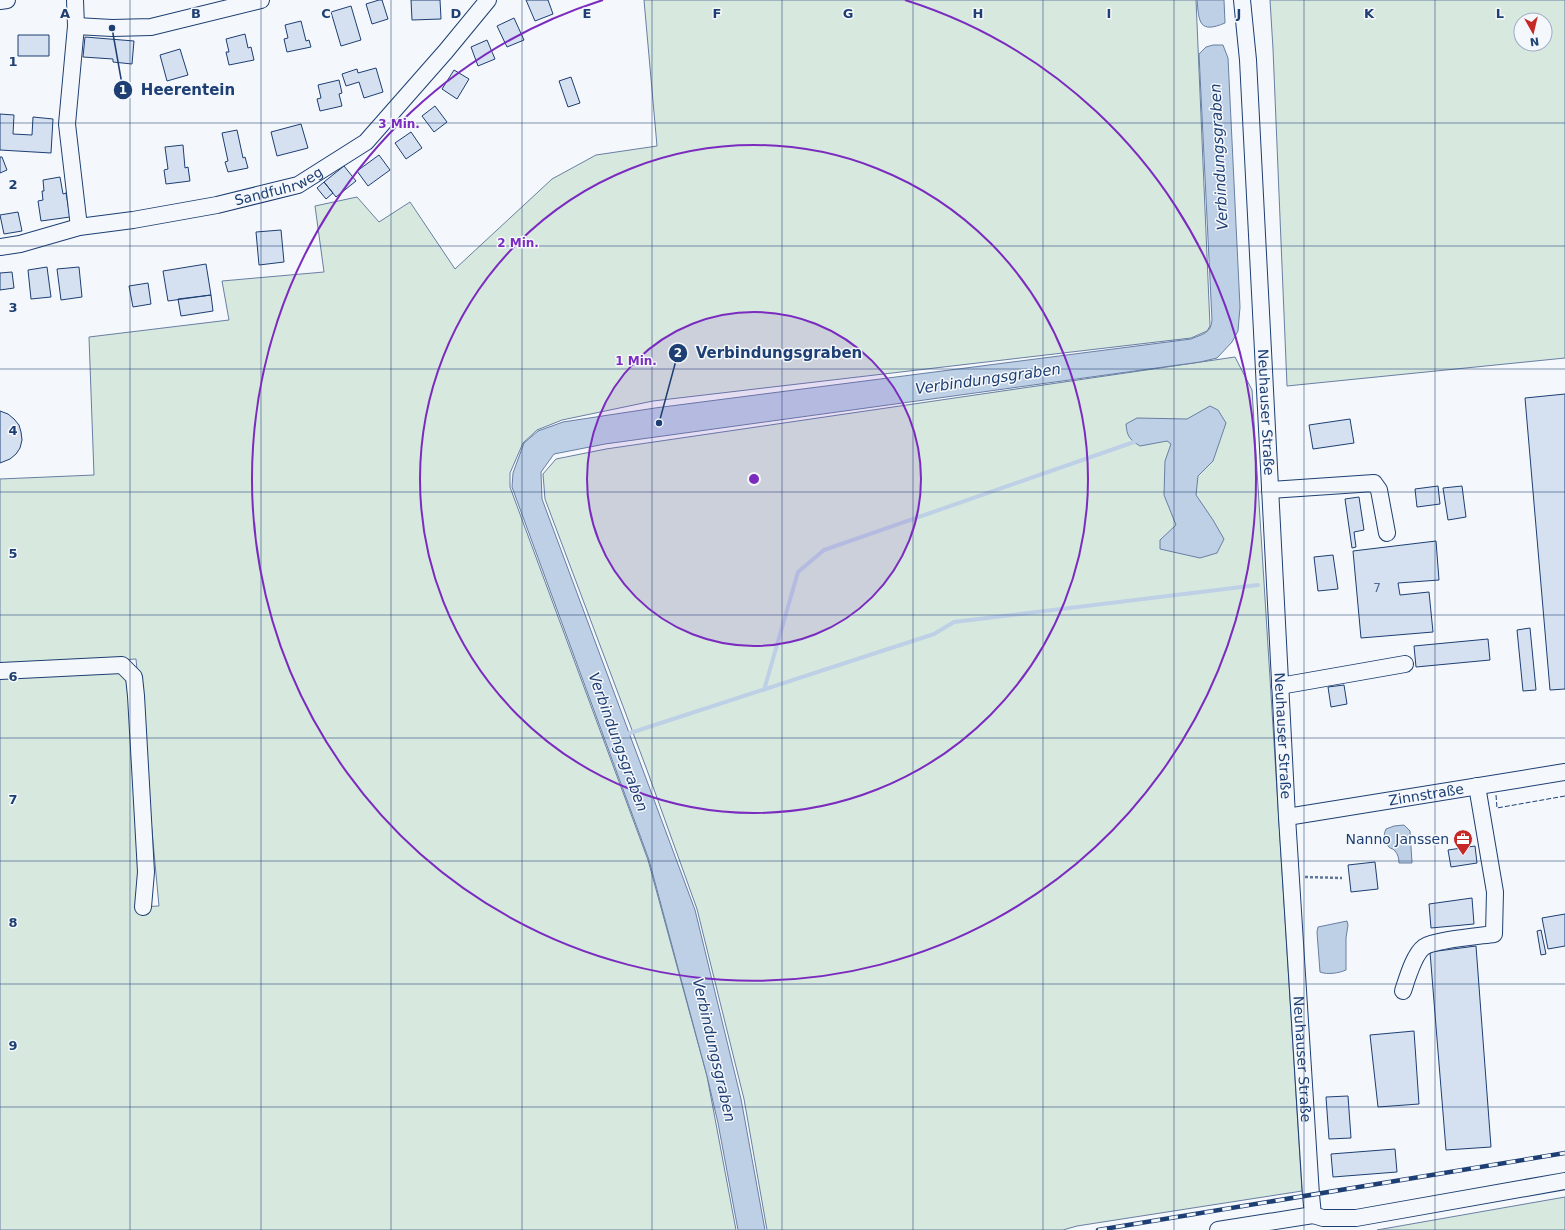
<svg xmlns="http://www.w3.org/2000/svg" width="1565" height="1230" font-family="'DejaVu Sans',sans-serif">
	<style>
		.green { fill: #d7e8df; stroke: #687fa3; fill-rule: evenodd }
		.water { fill: #bed0e5; stroke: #687fa3 }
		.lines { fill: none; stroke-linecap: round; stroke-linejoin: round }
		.stream { stroke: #bed0e5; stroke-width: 4 }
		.building { fill: #d5e0f0; stroke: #1d3f73 }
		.minor-casing { stroke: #1d3f73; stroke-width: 18 }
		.path { stroke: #5e769c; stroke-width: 2.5; stroke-dasharray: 3 2; stroke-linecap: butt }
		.minor { stroke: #f4f7fb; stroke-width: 16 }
		.rail-casing { stroke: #1d3f73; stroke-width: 4.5 }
		.rail { stroke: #f4f7fb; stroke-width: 3; stroke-dasharray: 9; stroke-linecap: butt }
		.fence { stroke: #1d3f73; stroke-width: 1; stroke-dasharray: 5 2; stroke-linecap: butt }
		.grid { fill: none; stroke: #1d3f73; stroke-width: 1; stroke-opacity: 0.55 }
		.ring { fill: none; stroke: #7b2cbf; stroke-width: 2 }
		.labels { text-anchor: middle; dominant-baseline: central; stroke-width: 3; stroke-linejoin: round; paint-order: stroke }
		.number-label { font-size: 12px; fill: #4b6792 }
		.street-label { font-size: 14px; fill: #1d3f73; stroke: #f4f7fb }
		.poi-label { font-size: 14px; fill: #1d3f73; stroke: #f4f7fb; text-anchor: end }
		.water-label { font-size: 15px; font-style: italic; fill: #1d3f73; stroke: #f4f7fb }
		.grid-label { font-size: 13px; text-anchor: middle; font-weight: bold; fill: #1d3f73; stroke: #f4f7fb; stroke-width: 3; stroke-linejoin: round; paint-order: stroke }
		.centre { fill: #7b2cbf; stroke: #f4f7fb; stroke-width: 2 }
		.ring-label { font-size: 12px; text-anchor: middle; font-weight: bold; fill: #7b2cbf; stroke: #f4f7fb; stroke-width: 3; stroke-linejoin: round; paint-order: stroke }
		.leader { fill: none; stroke: #1d3f73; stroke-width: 1.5 }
		.callout-dot { fill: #1d3f73; stroke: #f4f7fb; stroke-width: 1.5 }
		.mark-label { font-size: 12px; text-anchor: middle; font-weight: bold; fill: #fff }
		.callout-label { font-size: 15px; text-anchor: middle; font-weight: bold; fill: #1d3f73; stroke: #f4f7fb; stroke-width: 3; stroke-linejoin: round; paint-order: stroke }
	</style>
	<rect width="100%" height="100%" fill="#f4f7fb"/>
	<!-- green -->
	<path class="green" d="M644,0H1196L1210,326L1207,331L1191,338L653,401L562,420L537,430L523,443L510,473V487L648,860L707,1076L736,1230H0V676L120,670L127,677L141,872L138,907L159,906L136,659L0,667V479L94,475L89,337L229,320L222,281L324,272L315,206L357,197L379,222L410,202L455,269L552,179L596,155L657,146Z
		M1270,0H1565V358L1287,386L1273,49ZM1521,20H1545V44H1521Z
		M1235,357L1252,390L1302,1191L1077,1226L1063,1230H767L744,1099L697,909L647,770L545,499L543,474L556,459L606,449Z
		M1565,1197V1230H1377Z"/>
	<!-- water -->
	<path class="water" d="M1197,0H1224L1225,23C1199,34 1199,22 1197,0Z
		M1213,45H1223L1228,58L1240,307L1238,331L1232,342L1217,358L1200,362L605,444L554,454L541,472L542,499L695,910L741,1099L765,1230H738L718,1123L707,1076L649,860L512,487L513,473L524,443L538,431L563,422L655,408L1191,339C1202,334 1211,334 1212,320L1199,54L1206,47Z
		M1210,406L1218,410L1226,423L1213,461L1198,476L1196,495L1213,520L1224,539L1217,553L1200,558L1160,549V540L1176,525L1164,495L1165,461L1171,444L1167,441L1140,446C1129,439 1127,436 1126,424L1137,418L1187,419Z
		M1404,825L1410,831L1412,863H1399C1399,859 1398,854 1395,851C1394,849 1391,849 1389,847C1384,842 1383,835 1386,829L1394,826Z
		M1347,921L1348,925L1346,938V970C1339,973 1328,975 1320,972L1317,932L1318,927Z"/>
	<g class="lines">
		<!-- stream -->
		<path class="stream" d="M764,690L798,572L824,550L1134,442
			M624,735L934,634L954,622L1258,585"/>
	</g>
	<!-- building -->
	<path class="building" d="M379,0H382L388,19L372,24L366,4Z
		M411,0H440L441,19L412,20Z
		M526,0H548L553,14L535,21Z
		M351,6L361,40L341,46L331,12Z
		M514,18L524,40L507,47L497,26Z
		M301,21L306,41L309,40L311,47L287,52L284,39L288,38L285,25Z
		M245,34L248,48L251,47L254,60L229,65L226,52H229L226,39Z
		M18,35H49V56H18Z
		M85,37L134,41L132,64L113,62V59L83,57Z
		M487,40L495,59L478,66L471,47Z
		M180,49L188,75L167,81L160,55Z
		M376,68L383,92L364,98L359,82L346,86L342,74L357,69L358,73Z
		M454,70L469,79L457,99L442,89Z
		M571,77L580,103L568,107L559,81Z
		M339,80L342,93L339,94L342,106L320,111L317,99L321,98L318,85Z
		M435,106L447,122L434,132L422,116Z
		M0,114L14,115L13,134L32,135L33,117L53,119L51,153L0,150Z
		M301,124L308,148L277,156L271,132Z
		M237,130L243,158L245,157L248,168L228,172L225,162L228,161L222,133Z
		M411,132L422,148L406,159L395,143Z
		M183,145L185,168L188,167L190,181L166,184L164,170L168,169L165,147Z
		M379,155L390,170L368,186L357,171Z
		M0,157H2L7,170L0,173Z
		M344,166L356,181L336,197L324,182Z
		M60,177L63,194L66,193L70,217L41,221L38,201L43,200L42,191H44L43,180Z
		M324,182L333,193L326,199L317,188Z
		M18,212L22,231L4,234L0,215Z
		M281,230L284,262L259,265L256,232Z
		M206,264L211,295L168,301L163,271Z
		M47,267L51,297L31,299L28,270Z
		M79,267L82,297L61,300L57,269Z
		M12,272L14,288L0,290V273Z
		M148,283L151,304L133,307L129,286Z
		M211,295L213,311L181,316L178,299Z
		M1565,394V689L1550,690L1525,398Z
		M0,411L8,414L14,419L19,425L21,432L22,440L20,448L16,454L10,459L0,463Z
		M1350,419L1354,443L1313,449L1309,425Z
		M1438,486L1440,504L1417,507L1415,489Z
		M1462,486L1466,517L1448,520L1443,488Z
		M1359,497L1364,530L1354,532L1356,547L1352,548L1345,499Z
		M1436,541L1439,580L1398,583L1400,595L1429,592L1433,632L1361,638L1353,551Z
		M1333,555L1338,589L1318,591L1314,557Z
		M1530,628L1536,690L1523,691L1517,630Z
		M1488,639L1490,660L1416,667L1414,646Z
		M1344,685L1347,704L1331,707L1328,687Z
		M1475,846L1477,863L1451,867L1448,850Z
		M1375,862L1378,889L1351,892L1348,865Z
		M1472,898L1474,924L1431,928L1429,904Z
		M1565,914V946L1548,949L1542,918Z
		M1541,930L1546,954L1541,955L1537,931Z
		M1476,946L1491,1147L1446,1150L1430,952Z
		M1414,1031L1419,1104L1378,1107L1370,1035Z
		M1348,1096L1351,1138L1329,1139L1326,1097Z
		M1395,1149L1397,1172L1333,1177L1331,1154Z"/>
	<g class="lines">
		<defs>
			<g id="minor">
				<path d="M75,0L76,26L67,124L79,227"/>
				<path id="s1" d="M1242,0L1248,60L1287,817L1311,1195L1313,1215L1323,1218H1356L1565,1181"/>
				<path d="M0,1L7,0"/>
				<path d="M76,26L112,28L151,27L261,0"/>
				<path id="s2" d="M0,247L20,244L79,227L133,220L217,205L298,185L366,142L446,51L488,0"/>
				<path d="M1270,490L1374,483L1379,490L1387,533"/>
				<path d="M0,671L122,665L134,677L136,696L146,872L143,907"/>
				<path d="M1280,686L1405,664"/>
				<path id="s3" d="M1287,817L1565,772"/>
				<path d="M1403,991C1407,979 1414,954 1424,947C1434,940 1480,936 1494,934L1495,892L1477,786"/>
				<path d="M1218,1230L1313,1215"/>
			</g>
		</defs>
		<!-- minor casing -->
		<use href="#minor" class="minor-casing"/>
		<!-- path -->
		<path class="path" d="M1305,877L1342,878"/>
		<!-- minor -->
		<use href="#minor" class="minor"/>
		<defs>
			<path id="rail" d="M1098,1230L1565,1153"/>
		</defs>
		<!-- rail casing -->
		<use href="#rail" class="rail-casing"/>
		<!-- rail -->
		<use href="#rail" class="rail"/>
		<!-- fence -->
		<path class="fence" d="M1496,795L1497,808L1565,796"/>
	</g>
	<!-- grid -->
	<path class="grid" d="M130,0V1230M261,0V1230M391,0V1230M522,0V1230M652,0V1230M782,0V1230M913,0V1230M1043,0V1230M1174,0V1230M1304,0V1230M1435,0V1230M0,123H1565M0,246H1565M0,369H1565M0,492H1565M0,615H1565M0,738H1565M0,861H1565M0,984H1565M0,1107H1565"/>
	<!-- distance rings -->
	<circle cx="754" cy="479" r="167" fill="#7b2cbf" fill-opacity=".12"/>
	<g class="ring">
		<circle cx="754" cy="479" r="167"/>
		<circle cx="754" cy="479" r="334"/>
		<path d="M905 0A502 502 0 1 1 603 0"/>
	</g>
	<!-- icons -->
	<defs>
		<symbol id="office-pin" viewBox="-11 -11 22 30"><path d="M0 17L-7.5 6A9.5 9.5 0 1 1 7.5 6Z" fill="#c62828" stroke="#f4f7fb"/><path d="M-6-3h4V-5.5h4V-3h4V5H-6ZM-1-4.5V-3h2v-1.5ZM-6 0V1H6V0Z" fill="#fff"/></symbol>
	</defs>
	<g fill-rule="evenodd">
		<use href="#office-pin" x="1452" y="828" width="22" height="30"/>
	</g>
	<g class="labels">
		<!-- number labels -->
		<g class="number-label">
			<text x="1377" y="588">7</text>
		</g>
		<!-- street labels -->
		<g class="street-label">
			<text stroke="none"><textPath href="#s2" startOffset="286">Sandfuhrweg</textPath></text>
			<text stroke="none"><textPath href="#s1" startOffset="413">Neuhauser Straße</textPath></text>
			<text stroke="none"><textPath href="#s1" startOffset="737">Neuhauser Straße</textPath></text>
			<text stroke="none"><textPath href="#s3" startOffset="141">Zinnstraße</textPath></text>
			<text stroke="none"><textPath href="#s1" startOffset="1061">Neuhauser Straße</textPath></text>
		</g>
		<!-- poi labels -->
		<g class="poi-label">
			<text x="1449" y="839">Nanno Janssen</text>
		</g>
		<!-- water labels -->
		<g class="water-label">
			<text transform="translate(1219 157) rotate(-93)">Verbindungsgraben</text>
			<text transform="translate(988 379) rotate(-8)">Verbindungsgraben</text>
			<text transform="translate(618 742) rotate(70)">Verbindungsgraben</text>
			<text transform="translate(714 1050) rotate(77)">Verbindungsgraben</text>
		</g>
	</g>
	<g class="grid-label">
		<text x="65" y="18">A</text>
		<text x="196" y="18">B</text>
		<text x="326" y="18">C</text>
		<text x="456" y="18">D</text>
		<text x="587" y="18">E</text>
		<text x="717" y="18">F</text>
		<text x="848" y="18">G</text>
		<text x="978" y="18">H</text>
		<text x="1109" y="18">I</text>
		<text x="1239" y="18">J</text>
		<text x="1369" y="18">K</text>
		<text x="1500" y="18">L</text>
		<text x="13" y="66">1</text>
		<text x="13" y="189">2</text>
		<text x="13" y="312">3</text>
		<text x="13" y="435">4</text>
		<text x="13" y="558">5</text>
		<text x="13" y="681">6</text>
		<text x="13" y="804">7</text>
		<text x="13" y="927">8</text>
		<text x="13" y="1050">9</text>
	</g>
	<circle cx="754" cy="479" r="6" class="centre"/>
	<g class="ring-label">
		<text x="399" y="128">3 Min.</text>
		<text x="518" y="247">2 Min.</text>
		<text x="636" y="365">1 Min.</text>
	</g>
	<!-- callouts -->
	<path class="leader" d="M112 28L123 90M659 423L678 353"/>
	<g class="callout-dot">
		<circle cx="112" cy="28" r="4"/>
		<circle cx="659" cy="423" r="4"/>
		<circle cx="123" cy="90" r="10"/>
		<circle cx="678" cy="353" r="10"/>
	</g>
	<g class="mark-label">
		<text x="123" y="94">1</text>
		<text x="678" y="357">2</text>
	</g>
	<g class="callout-label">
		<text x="188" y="95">Heerentein</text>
		<text x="779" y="358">Verbindungsgraben</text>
	</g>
	<!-- north arrow -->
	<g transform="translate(1533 32) rotate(172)"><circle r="19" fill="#f4f7fb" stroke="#9eadc5"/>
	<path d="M0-3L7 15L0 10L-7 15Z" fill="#c62828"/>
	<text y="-6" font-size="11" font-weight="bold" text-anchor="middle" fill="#1d3f73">N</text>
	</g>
</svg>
